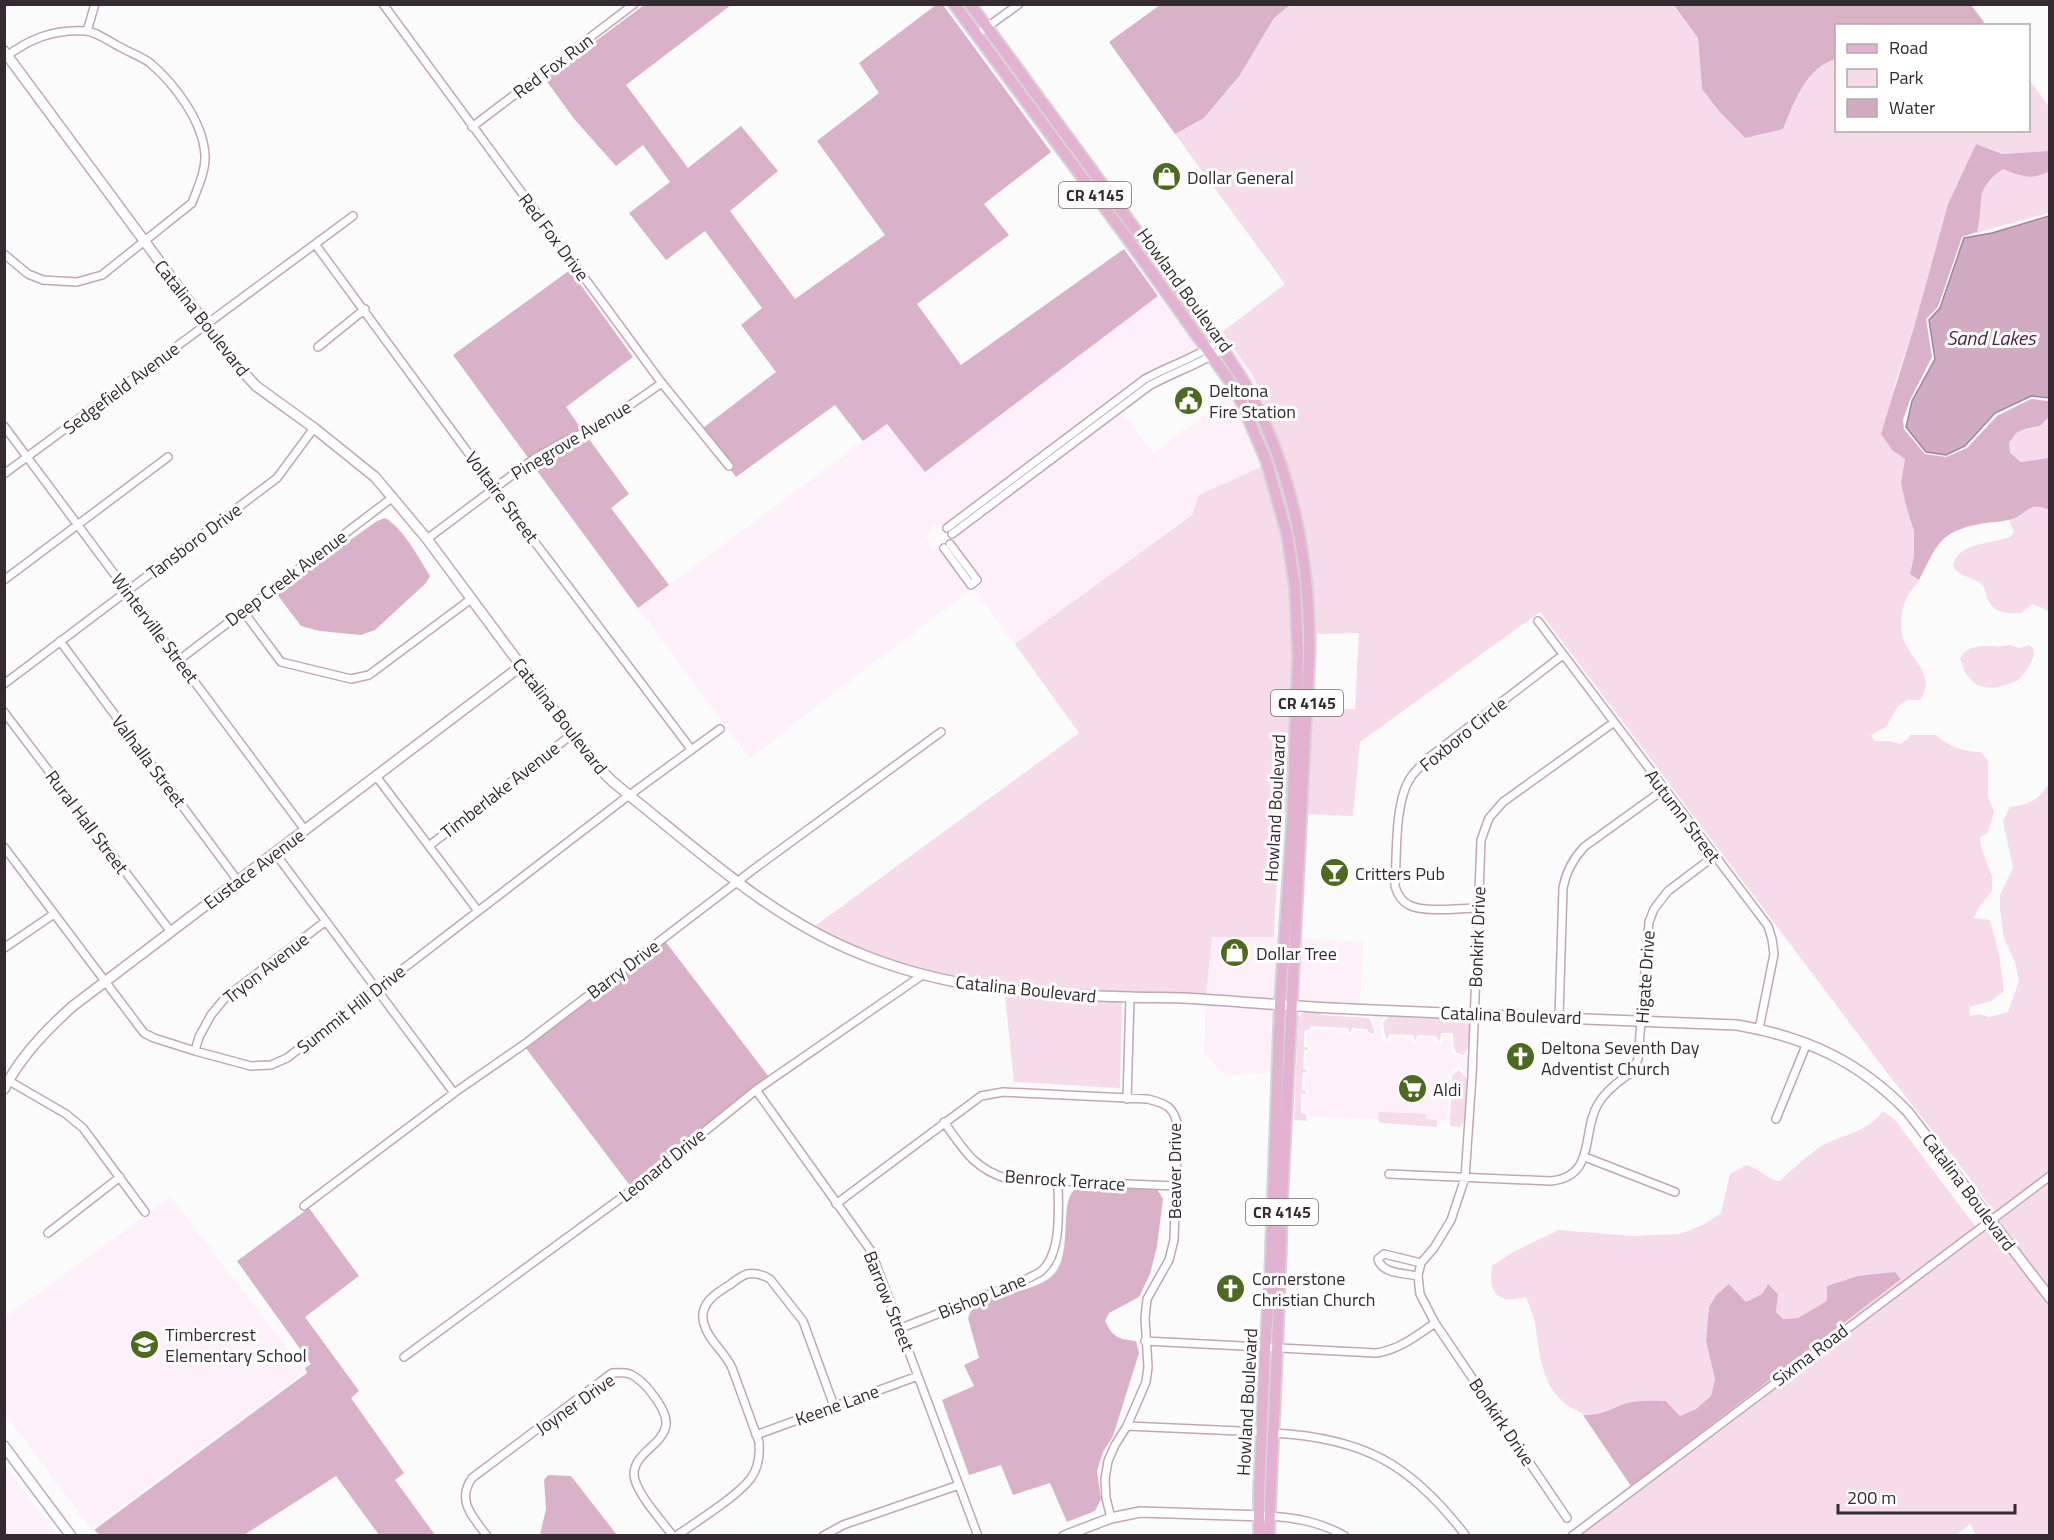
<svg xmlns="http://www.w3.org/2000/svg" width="2054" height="1540" font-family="'Titillium Web',sans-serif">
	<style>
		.built { fill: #fef0f8 }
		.green { fill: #f6dbeb; fill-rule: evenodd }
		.forest { fill: #d9b2c9 }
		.water { fill: #d1abc2; stroke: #a28496; stroke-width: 1.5 }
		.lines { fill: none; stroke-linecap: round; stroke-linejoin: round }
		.street-casing { stroke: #c1a7b6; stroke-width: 10 }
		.secondary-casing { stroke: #c1a7b6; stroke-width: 12 }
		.primary-casing { stroke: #d6d4d6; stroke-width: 14 }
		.street { stroke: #fff; stroke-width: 7 }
		.secondary { stroke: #fff; stroke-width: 9 }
		.primary { stroke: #e2b2d0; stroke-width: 10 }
		.labels { text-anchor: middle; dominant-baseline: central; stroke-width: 6; stroke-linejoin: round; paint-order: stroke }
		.shield { fill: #fff; stroke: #716a6e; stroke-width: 1.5 }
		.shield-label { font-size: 16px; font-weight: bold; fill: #342a30 }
		.street-label { font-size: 18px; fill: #342a30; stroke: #fff }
		.poi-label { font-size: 18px; fill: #342a30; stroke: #fff; text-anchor: start }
		.water-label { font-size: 20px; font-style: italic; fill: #502040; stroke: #fff }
	</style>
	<rect width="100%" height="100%" fill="#fbfbfb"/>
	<!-- built -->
	<path class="built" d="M1158,296L1201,350L1166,364L1143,377L946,524L936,525L932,527L927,538L931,549L942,551L970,589L979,583L980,578L954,542L955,535L1121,411L1154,453L1233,393L1265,465L1199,495L1192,514L1015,644L973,588L825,699L750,759L638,608L886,424L925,471Z
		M1222,332L1254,377L1283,457L1218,335Z
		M1212,937H1281L1277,1001L1206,996Z
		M1299,938L1363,942L1360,1006L1296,1002Z
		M1206,1003L1277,1007L1275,1072L1226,1076L1204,1052Z
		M1340,1013H1387L1380,1023L1382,1039L1384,1041L1390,1040L1391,1037L1411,1038L1412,1042H1416L1419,1038H1434L1436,1043H1440L1443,1041V1036H1451V1050L1455,1056L1463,1057L1469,1052V1076L1460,1067L1452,1071L1449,1076L1447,1121L1309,1117L1308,1112L1304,1111V1097L1308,1095L1309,1091L1305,1088V1075L1310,1072V1068L1306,1067V1053L1310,1052L1311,1047L1307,1045V1034L1313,1029L1346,1030V1034L1351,1035L1354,1031H1366L1370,1036H1374L1376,1034V1024L1370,1015Z
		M171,1197L305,1372L91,1529L5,1414V1317Z
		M5,1466L57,1535H5Z"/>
	<!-- green -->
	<path class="green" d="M1290,5H1671L1674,7L1698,38L1702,89L1783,129C1794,103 1806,67 1836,59V130H2028L2029,79L2049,107V151L2002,154L1976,144L1948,204L1916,320L1895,384L1893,451L1905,459L1901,483L1906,506L1914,531V556L1910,574L1919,580C1914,587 1907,595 1904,604C1901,613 1900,627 1903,637C1909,660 1938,674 1920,700H1908L1898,706L1886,727L1871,735L1875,741H1889L1900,744L1908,739L1910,735H1936C1950,747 1963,752 1981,752L1988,761V797L1994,811L1988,832L1980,838L1981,848L1992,876V891L1979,907L1974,918L1990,920L1999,954L2004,991L1991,1001L1969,1007L1970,1016L1979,1014L1989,1017L2008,1012L2019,981L2015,962L2004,938L2000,910V895L2013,868L2003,821L2010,807C2030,805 2038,800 2049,784V1172L1994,1213L1969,1177L1888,1074L1540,612L1360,742L1353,816L1306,814L1313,656L1283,456L1254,377L1222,332L1285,284L1175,134L1204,118L1240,75L1274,18ZM1359,633L1355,709H1315L1317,634Z
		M2003,169C2018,176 2035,180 2049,171V213L1976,233C1989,203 1967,195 2003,169Z
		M2048,401H2049V458L2021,462L2010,453L2009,443L2016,433L2040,426L2048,418Z
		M1275,460L1296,531L1307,622L1299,813L1301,655L1271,462Z
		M1265,465L1283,535L1294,624L1289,813H1280L1274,937H1212L1206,996C1100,994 990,996 889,961C863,952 838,942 815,926L1079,733L1015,644L1192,515L1199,495Z
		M2041,506L2049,510V611L2032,604L2021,613C2009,614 1993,613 1988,600C1985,594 1987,588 1980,583C1971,576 1959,577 1953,566C1957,542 1992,544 2010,537L2014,532L2009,520C2021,514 2028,508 2041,506Z
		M2010,645L2019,648L2029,645L2033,648L2034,656C2030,664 2026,674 2018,680C2015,682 2010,683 2005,685C1980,693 1967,683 1960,658C1970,640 1993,649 2010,645Z
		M921,979L982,991L1127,1001L1122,1002L1120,1088L1014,1082L1005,996L967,991Z
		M1310,1011L1320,1012L1321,1015L1369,1018L1374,1029V1034L1368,1032V1029L1352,1028L1351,1032H1349L1348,1028L1311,1026L1310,1029L1304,1031V1047H1308V1050H1304L1303,1069L1307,1070V1072H1303L1302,1090L1306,1091V1094H1301V1113L1306,1114L1307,1121L1294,1120L1298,1017L1304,1012Z
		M1391,1014L1467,1018C1473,1028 1471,1047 1463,1055L1457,1053L1454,1049L1453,1033H1441L1440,1041L1438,1040L1436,1036L1417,1035L1416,1040L1414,1039V1035L1389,1034L1388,1038L1386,1039L1383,1023Z
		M1459,1070L1468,1080L1466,1119L1460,1127L1450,1126V1120L1452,1076Z
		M1883,1111L1895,1120L1976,1227L1566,1535L1900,1279L1827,1287V1302L1798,1318L1783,1319L1776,1312L1778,1294L1767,1284L1762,1294L1746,1302L1729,1284L1716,1295L1709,1307L1706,1341L1715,1379L1711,1396L1696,1409L1680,1416L1666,1401C1652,1400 1638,1400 1625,1404C1613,1407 1602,1414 1589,1415C1583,1415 1578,1411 1572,1408C1541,1390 1540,1355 1535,1323C1533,1314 1529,1305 1526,1297C1514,1300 1497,1303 1492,1286C1490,1281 1492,1272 1492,1266L1513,1252L1559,1230L1632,1236L1680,1234L1705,1224L1721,1213L1730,1174L1747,1165C1761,1169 1766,1180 1780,1181C1788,1173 1814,1150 1823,1145C1845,1134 1868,1132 1883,1111Z
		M1379,1112L1426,1114V1119L1437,1120V1127L1381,1123L1378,1120Z
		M2049,1180V1292L1995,1221Z
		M1989,1225L2049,1303V1535H1976L1970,1524L1955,1536H1577Z"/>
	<!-- forest -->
	<path class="forest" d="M644,5H731L626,85L688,168L741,126L778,171L730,211L795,299L885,235L817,141L879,93L859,63L936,5H943L1051,152L984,204L1009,235L917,304L961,365L1124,249L1158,296L925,472L887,424L863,441L835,405L736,477L730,469L734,466L703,428L776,372L741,325L762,308L705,231L666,260L629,213L670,182L643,145L616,166L575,120L545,79Z
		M1160,5H1290L1274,18L1240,75L1204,118L1175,134L1109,42Z
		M1671,5H1971L1984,22L1982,26H1836V59C1806,67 1794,103 1783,129L1745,138L1719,111L1702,89L1698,38L1675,7Z
		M1976,144L2002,154L2049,151V171C2033,181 2019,176 2003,169C1971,191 1986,202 1977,232L1962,237L1938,307L1926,319L1932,357L1910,400L1903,420L1904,429L1925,454L1946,457L1967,448L1997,416L2031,399L2048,401V418L2040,426L2026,429L2016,433L2009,443L2010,453L2021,462L2049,458V510C2030,501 2028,513 2012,519C2002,522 1990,522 1980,524C1938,532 1937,546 1919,580L1910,574L1914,556V531L1906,506L1901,483L1905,459L1893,451L1881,434L1916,320L1948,204Z
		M570,270L633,357L566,407L582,430L529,459L453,355Z
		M586,435L629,494L611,508L669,585L638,608L532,464L568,442Z
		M385,518C403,528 419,558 430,576L426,583L375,630L361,635L320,631L301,626L276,593L377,521Z
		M665,941L769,1077L631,1187L525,1047Z
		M1086,1185L1157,1189L1163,1199L1157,1246L1150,1274L1139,1297L1109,1313L1105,1321C1113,1338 1119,1339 1136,1341L1139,1353L1113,1436L1103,1452L1097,1471L1101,1499L1095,1511L1067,1522L1050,1483L1013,1495L1001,1465L969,1475L942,1400L974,1386L964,1365L979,1358L968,1318L972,1308C979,1305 986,1301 993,1298C1011,1292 1040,1289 1054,1274C1073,1253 1059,1204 1074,1190C1077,1188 1083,1186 1086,1185Z
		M309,1208L359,1276L305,1317L359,1391L351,1398L404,1473L395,1480L435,1535H379L336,1476L244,1535H100L94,1530L307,1373L305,1368L311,1364L237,1261Z
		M1895,1272L1901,1279L1631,1486L1583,1415C1597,1416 1609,1410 1621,1405C1635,1400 1651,1400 1666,1401L1680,1416L1696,1409L1711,1396L1715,1379L1706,1341L1709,1307L1716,1295L1729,1284L1746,1302L1762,1294L1768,1284L1778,1294L1776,1312L1783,1319L1798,1318L1827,1301V1286L1858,1276Z
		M548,1475L571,1476L617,1535H540L546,1509L544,1480Z"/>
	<!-- water -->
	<path class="water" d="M2049,216V398L2031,396L1995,413L1965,446L1946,455L1926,452L1906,427L1912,401L1935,359L1929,320L1940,308L1964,238L1992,233Z"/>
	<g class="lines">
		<defs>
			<path id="street" d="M383,4L661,382L729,466
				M87,31L95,4
				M976,35L1019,4
				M4,58C29,39 53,29 85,31C96,31 111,43 122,48C131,53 142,57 150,63C175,84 203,122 205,155C206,171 197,189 192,203L102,275L77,282L43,280L28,274L4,254
				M472,127L634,4
				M315,244L494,488L691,749
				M318,347L365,309
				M4,426L305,830
				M4,474L353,216
				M947,528L1145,379C1169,366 1195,358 1218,342
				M952,534L1149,386C1174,372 1198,365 1223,349
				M427,539L535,458L567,440L600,426L659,385
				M944,548L971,585L977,580L950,544
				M4,580L168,457
				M243,611L281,662L351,679L369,675L471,599
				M1538,621L1768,926L1772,939L1774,954L1759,1029
				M60,641L238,881
				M179,660L393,497
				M4,684L277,478L314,428
				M4,712L171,932
				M376,776L478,911
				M429,846L571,735
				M4,847L144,1033L154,1038L195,1051L251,1066L271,1065L287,1058L624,799L720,729
				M275,853L454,1093
				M1477,908C1459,908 1424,913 1409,905C1401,901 1397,893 1395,886C1397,855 1394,802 1411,777C1415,771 1422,765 1427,759L1563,655
				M4,948L54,914
				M1559,1017L1563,888C1566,871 1573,859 1584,847L1663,790
				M195,1051L199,1037L211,1015L225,998L326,921
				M4,1078L66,1114L83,1128L145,1212
				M756,1090L871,1251L978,1536
				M1127,1099L1130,998
				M1776,1119L1807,1043
				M944,1122C964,1150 974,1169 1008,1179L1175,1186
				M1585,1157L1675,1192
				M1389,1174L1551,1181C1597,1176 1581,1132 1598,1104C1604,1094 1615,1084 1625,1077C1627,1075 1630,1074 1632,1072C1635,1069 1636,1062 1638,1059L1649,922L1654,909L1668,891L1713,857
				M836,1204L981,1096L1003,1092L1148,1099C1167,1104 1174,1107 1178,1127L1174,1240L1169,1260L1147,1299L1145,1318L1148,1367L1146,1382L1127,1426L1115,1445L1108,1461L1105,1479L1106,1498L1111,1518
				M304,1206L454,1093L526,1043L758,866L941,732
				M48,1233L120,1177
				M1418,1276C1404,1273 1382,1274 1378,1259L1384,1254L1421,1263
				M901,1328L1023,1281C1028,1278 1035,1275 1040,1272C1063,1254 1058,1207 1058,1180
				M1145,1341L1376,1353C1399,1350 1416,1336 1435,1323
				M404,1357L632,1190L756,1090L921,976
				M1127,1426L1262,1432
				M1274,1433C1364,1438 1411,1464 1466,1536
				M756,1435L918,1376
				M1270,1516C1297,1518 1320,1522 1345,1536
				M1567,1518L1435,1323L1420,1294L1418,1276L1421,1263L1434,1248L1451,1220L1465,1178L1472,1076L1481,840L1489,818L1503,802L1613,723
				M487,1536C473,1517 456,1501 472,1478L612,1373C619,1373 624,1372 630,1374C644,1380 668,1410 666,1425C663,1445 634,1453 634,1474C634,1491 662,1521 673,1536
				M676,1536C696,1522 738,1496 751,1478C759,1467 760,1455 759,1442L732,1368C725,1352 708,1340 704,1324C698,1304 716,1293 731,1284C736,1280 741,1276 747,1274C755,1272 763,1275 770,1279L803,1321L834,1406
				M823,1536L843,1525L959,1485
				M1572,1536L2050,1176"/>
			<path id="secondary" d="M4,51L233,361L256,386L314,428L375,477L427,539L591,760L612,781L630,796C705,856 776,922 866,956C952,990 1038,995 1130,997C1147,998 1165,997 1182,998C1239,1001 1295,1007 1351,1009C1480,1015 1608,1020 1737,1025C1806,1037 1859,1061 1908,1112L2050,1298
				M4,1089C20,1057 47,1029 73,1006L521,666
				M4,1446L71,1536
				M1064,1536L1111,1518L1140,1512L1264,1516"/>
			<path id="primary" d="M954,4L1125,235L1236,390L1266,460L1287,534L1295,587L1298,656L1292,824L1280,1004L1270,1282L1265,1348L1259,1495V1536
				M970,4L1218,342C1227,356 1237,370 1245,384C1292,467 1311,563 1309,657L1282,1200C1280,1312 1273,1424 1269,1536"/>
		</defs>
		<!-- street casing -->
		<use href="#street" class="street-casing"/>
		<!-- secondary casing -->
		<use href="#secondary" class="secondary-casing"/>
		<!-- primary casing -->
		<use href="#primary" class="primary-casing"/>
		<!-- street -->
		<use href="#street" class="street"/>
		<!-- secondary -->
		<use href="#secondary" class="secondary"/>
		<!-- primary -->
		<use href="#primary" class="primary"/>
	</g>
	<!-- icons -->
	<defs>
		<symbol id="shop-disc" viewBox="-11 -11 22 22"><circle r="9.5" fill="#4d6b20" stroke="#fff"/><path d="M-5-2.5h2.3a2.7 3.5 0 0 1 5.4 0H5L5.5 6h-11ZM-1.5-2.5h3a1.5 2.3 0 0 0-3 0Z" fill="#fff"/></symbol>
		<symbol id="civic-disc" viewBox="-11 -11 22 22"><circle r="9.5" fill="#4d6b20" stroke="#fff"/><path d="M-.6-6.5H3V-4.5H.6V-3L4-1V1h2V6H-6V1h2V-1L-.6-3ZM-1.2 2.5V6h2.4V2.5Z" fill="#fff"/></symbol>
		<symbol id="bar-disc" viewBox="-11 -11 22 22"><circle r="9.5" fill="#4d6b20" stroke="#fff"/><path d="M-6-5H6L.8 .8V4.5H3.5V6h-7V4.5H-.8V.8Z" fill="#fff"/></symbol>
		<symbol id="church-disc" viewBox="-11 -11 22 22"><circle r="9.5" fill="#4d6b20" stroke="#fff"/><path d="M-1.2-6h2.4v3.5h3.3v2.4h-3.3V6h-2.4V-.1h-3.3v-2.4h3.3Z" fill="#fff"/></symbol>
		<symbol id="supermarket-disc" viewBox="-11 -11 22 22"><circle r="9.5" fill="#4d6b20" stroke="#fff"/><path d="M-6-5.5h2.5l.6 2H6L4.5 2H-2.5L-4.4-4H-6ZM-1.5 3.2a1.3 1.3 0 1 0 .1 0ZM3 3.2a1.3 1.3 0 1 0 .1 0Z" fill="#fff"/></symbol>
		<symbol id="school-disc" viewBox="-11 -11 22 22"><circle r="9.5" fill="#4d6b20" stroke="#fff"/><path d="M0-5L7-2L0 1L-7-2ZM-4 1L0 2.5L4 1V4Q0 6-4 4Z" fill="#fff"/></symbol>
	</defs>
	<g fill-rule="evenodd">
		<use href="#shop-disc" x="1150" y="160" width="33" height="33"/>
		<use href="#civic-disc" x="1172" y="384" width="33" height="33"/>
		<use href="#bar-disc" x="1318" y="856" width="33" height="33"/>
		<use href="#shop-disc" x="1218" y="936" width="33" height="33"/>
		<use href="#church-disc" x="1504" y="1040" width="33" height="33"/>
		<use href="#supermarket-disc" x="1396" y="1072" width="33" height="33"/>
		<use href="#church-disc" x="1214" y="1272" width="33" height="33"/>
		<use href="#school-disc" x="128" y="1328" width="33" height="33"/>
	</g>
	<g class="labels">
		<!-- shield labels -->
		<g class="shield">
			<rect x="1059" y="182" width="72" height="26" rx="4.5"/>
			<rect x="1271" y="690" width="72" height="26" rx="4.5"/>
			<rect x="1246" y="1199" width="72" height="26" rx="4.5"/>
		</g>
		<g class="shield-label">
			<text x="1095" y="195">CR 4145</text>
			<text x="1307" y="703">CR 4145</text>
			<text x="1282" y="1212">CR 4145</text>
		</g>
		<!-- street labels -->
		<g class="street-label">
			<text transform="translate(553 66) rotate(-37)">Red Fox Run</text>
			<text transform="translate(554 237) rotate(53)">Red Fox Drive</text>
			<text transform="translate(1185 290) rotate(54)">Howland Boulevard</text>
			<text transform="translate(202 318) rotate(52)">Catalina Boulevard</text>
			<text transform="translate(121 388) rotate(-37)">Sedgefield Avenue</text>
			<text transform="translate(571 440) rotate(-31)">Pinegrove Avenue</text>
			<text transform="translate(502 497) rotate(53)">Voltaire Street</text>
			<text transform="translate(194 541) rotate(-37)">Tansboro Drive</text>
			<text transform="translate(286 578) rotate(-37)">Deep Creek Avenue</text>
			<text transform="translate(155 628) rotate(53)">Winterville Street</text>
			<text transform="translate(560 716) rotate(52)">Catalina Boulevard</text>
			<text transform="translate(1463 734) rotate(-39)">Foxboro Circle</text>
			<text transform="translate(149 761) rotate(53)">Valhalla Street</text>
			<text transform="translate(500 790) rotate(-38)">Timberlake Avenue</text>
			<text transform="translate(1275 808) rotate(-87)">Howland Boulevard</text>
			<text transform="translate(1683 816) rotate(53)">Autumn Street</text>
			<text transform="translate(87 822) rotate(53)">Rural Hall Street</text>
			<text transform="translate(254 869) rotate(-37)">Eustace Avenue</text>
			<text transform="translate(1477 937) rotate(-88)">Bonkirk Drive</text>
			<text transform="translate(266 968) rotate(-38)">Tryon Avenue</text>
			<text transform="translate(623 969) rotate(-37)">Barry Drive</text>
			<text transform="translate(1645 977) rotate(-86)">Higate Drive</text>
			<text transform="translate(1026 989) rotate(6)">Catalina Boulevard</text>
			<text transform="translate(351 1009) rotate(-38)">Summit Hill Drive</text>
			<text transform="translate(1511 1015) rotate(2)">Catalina Boulevard</text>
			<text transform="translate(662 1165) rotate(-39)">Leonard Drive</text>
			<text transform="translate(1174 1171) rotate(-90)">Beaver Drive</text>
			<text transform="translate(1065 1180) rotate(4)">Benrock Terrace</text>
			<text transform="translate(1969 1192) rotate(53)">Catalina Boulevard</text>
			<text transform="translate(982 1296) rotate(-22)">Bishop Lane</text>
			<text transform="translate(889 1301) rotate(68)">Barrow Street</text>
			<text transform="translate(1810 1355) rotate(-37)">Sixma Road</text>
			<text transform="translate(1247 1402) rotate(-87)">Howland Boulevard</text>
			<text transform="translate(575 1404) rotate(-35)">Joyner Drive</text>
			<text transform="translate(837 1405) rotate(-20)">Keene Lane</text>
			<text transform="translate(1502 1422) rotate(56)">Bonkirk Drive</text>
		</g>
		<!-- poi labels -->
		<g class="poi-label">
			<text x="1187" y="177">Dollar General</text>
			<text x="1209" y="390">Deltona<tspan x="1209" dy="21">Fire Station</tspan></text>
			<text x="1355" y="873">Critters Pub</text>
			<text x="1256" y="953">Dollar Tree</text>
			<text x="1541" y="1047">Deltona Seventh Day<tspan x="1541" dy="21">Adventist Church</tspan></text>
			<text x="1433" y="1089">Aldi</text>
			<text x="1252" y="1278">Cornerstone<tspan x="1252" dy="21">Christian Church</tspan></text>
			<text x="165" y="1334">Timbercrest<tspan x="165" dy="21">Elementary School</tspan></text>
		</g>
		<!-- water labels -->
		<g class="water-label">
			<text x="1991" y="337">Sand Lakes</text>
		</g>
	</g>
	<!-- border -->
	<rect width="2054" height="1540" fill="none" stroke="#342a30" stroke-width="12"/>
	<!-- legend -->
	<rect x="1835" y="24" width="195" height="108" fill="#ffffff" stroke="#aeaaac" stroke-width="1.5"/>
	<rect x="1847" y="44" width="30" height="9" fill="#e2b2d0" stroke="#aeaaac" stroke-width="1.5"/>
	<text x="1889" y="54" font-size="18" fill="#342a30">Road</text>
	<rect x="1847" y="69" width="30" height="18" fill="#f6dbeb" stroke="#aeaaac" stroke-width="1.5"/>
	<text x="1889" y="84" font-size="18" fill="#342a30">Park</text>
	<rect x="1847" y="99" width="30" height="18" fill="#d1abc2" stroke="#aeaaac" stroke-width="1.5"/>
	<text x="1889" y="114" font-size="18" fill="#342a30">Water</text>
	<!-- scale -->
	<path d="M1838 1504v9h177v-9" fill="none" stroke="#342a30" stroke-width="3"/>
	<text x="1847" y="1504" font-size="18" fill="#342a30" stroke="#ffffff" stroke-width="4.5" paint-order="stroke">200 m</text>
</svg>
